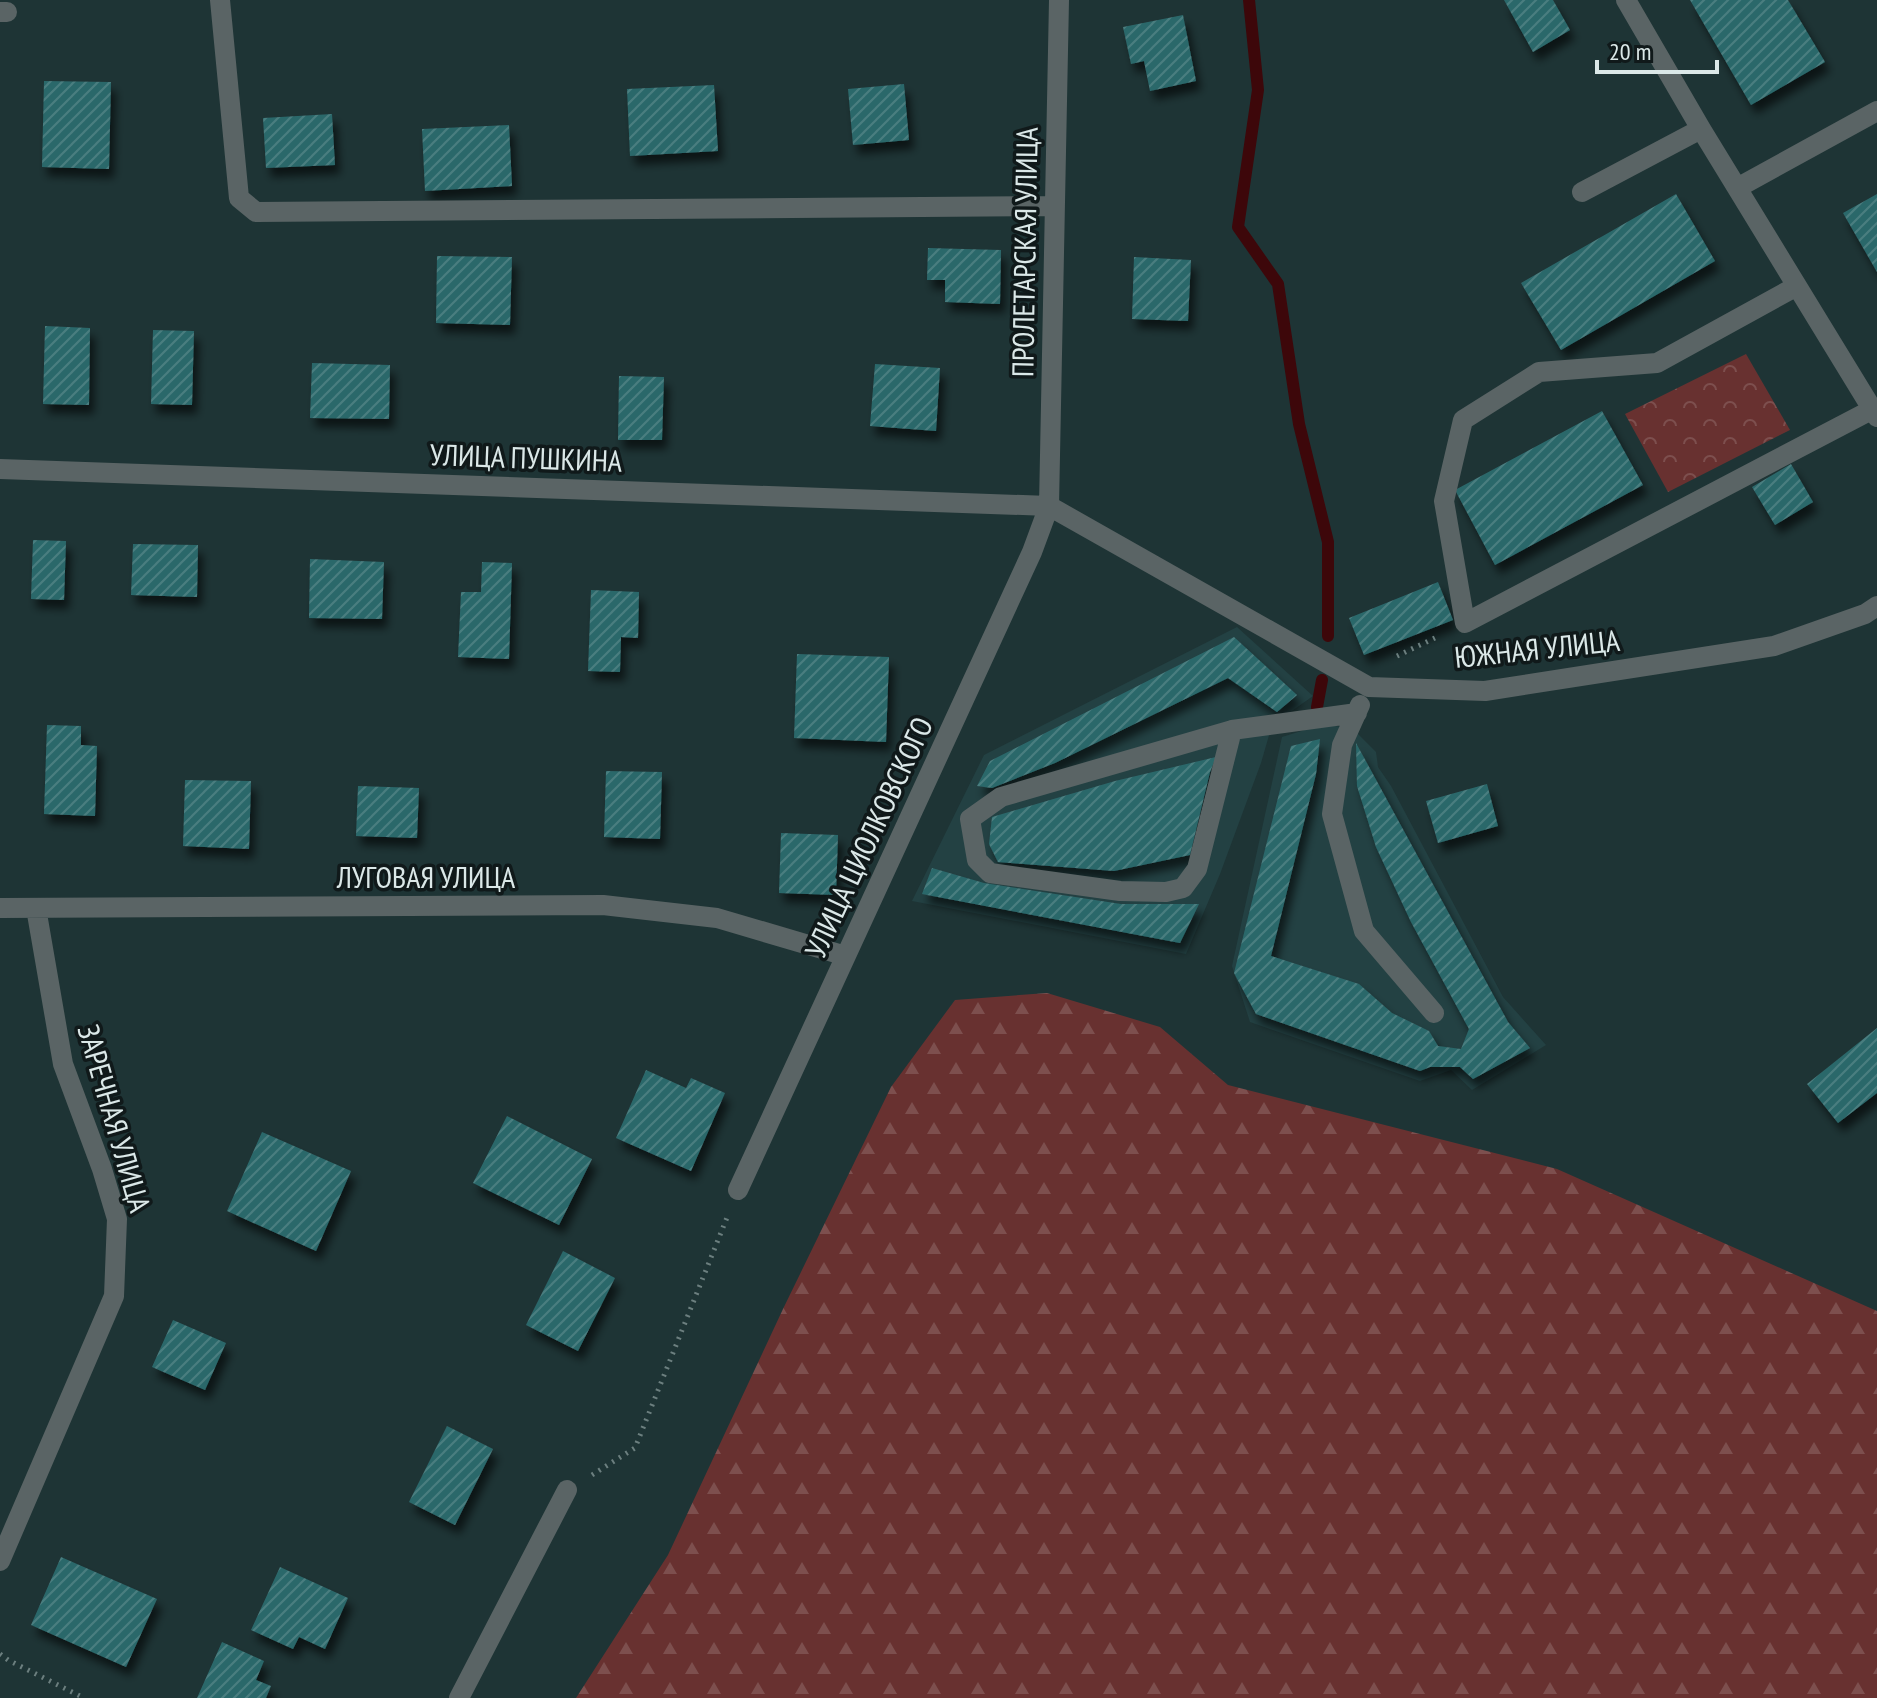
<svg xmlns="http://www.w3.org/2000/svg" width="1877" height="1698" font-family="'PT Sans Narrow',sans-serif">
	<style>
		.built { fill: #234143 }
		.forest { fill: url(#forest-firs) }
		.park { fill: url(#park-crowns) }
		.lines { fill: none; stroke-linecap: round; stroke-linejoin: round }
		.stream { stroke: #3d070a; stroke-width: 12 }
		.building { fill: url(#building-hatch); filter: url(#shadow) }
		.path { stroke: #6c7f7f; stroke-width: 5; stroke-dasharray: 2 6; stroke-linecap: butt }
		.minor { stroke: #5a6465; stroke-width: 20 }
		.labels { text-anchor: middle; dominant-baseline: central; stroke-width: 7; stroke-linejoin: round; paint-order: stroke }
		.street-label { font-size: 30px; fill: #dbe8e8; stroke: #10191a }
	</style>
	<defs>
		<pattern id="forest-firs" width="22" height="20" patternUnits="userSpaceOnUse" patternTransform="scale(2)"><rect width="22" height="20" fill="#683130"/><path d="M5 1l3.5 6h-7zM16 11l3.5 6h-7z" fill="#7d4f4e"/></pattern>
		<pattern id="park-crowns" width="20" height="18" patternUnits="userSpaceOnUse" patternTransform="scale(2)"><rect width="20" height="18" fill="#683130"/><path d="M2 6a3 3 0 1 1 6 0M12 15a3 3 0 1 1 6 0" fill="none" stroke="#7d4f4e"/></pattern>
		<pattern id="building-hatch" width="6" height="6" patternUnits="userSpaceOnUse" patternTransform="scale(2)"><rect width="6" height="6" fill="#2c686b"/><path d="M-1 1l2-2M0 6l6-6M5 7l2-2" fill="none" stroke="#4a7e80"/></pattern>
		<filter id="shadow"><feDropShadow dx="5" dy="9" stdDeviation="4" flood-color="#0009"/></filter>
	</defs>
	<rect width="100%" height="100%" fill="#1e3435"/>
	<!-- built -->
	<path class="built" d="M1237,627L1313,696L1272,725L1261,763L1220,874L1186,954L912,901L984,755Z
		M1324,724L1353,729L1376,752L1378,767L1391,786L1503,997L1546,1045L1472,1090L1451,1070L1420,1081L1250,1022L1232,966L1282,737Z"/>
	<!-- forest -->
	<path class="forest" d="M1047,993L1160,1027L1228,1085L1557,1169L1877,1311V1698H576L668,1555L783,1309L891,1087L955,1000Z"/>
	<!-- park -->
	<path class="park" d="M1746,354L1790,430L1668,492L1625,414Z"/>
	<g class="lines">
		<!-- stream -->
		<path class="stream" d="M1249,0L1258,90L1238,227L1278,284L1299,424L1328,542V636
			M1317,707L1322,680"/>
	</g>
	<!-- building -->
	<path class="building" d="M1504,0H1553L1570,30L1533,52Z
		M1690,0H1788L1825,62L1751,105Z
		M1183,15L1196,81L1150,91L1144,61L1131,64L1123,27Z
		M44,81L111,82L109,169L42,167Z
		M904,84L909,140L853,145L848,89Z
		M714,85L718,151L630,156L627,89Z
		M332,114L335,165L266,168L263,118Z
		M509,125L512,186L425,191L422,129Z
		M1676,194L1715,261L1561,350L1521,283Z
		M1877,194V272L1843,213Z
		M928,248L1001,250L1000,304L945,302V280H927Z
		M437,256L512,257L510,325L436,323Z
		M1134,257L1191,260L1188,321L1132,319Z
		M45,326L90,328L89,405L43,404Z
		M153,330L194,331L192,405L151,404Z
		M312,363L390,365L389,419L310,418Z
		M875,364L940,368L936,431L870,426Z
		M619,376L664,377L662,440H618Z
		M1602,411L1643,485L1495,565L1455,490Z
		M1791,464L1813,502L1775,525L1752,487Z
		M33,540L66,541L64,600L31,599Z
		M133,544L198,545L197,597L131,595Z
		M310,559L384,562L382,619L309,618Z
		M482,562L512,563L509,659L458,657L461,592H481Z
		M1438,582L1453,620L1364,655L1349,618Z
		M591,590L639,592L638,638L621,637L620,672L588,671Z
		M1234,637L1297,695L1277,712L1228,678L1055,763L992,788L977,786L990,761Z
		M797,654L889,657L886,742L794,738Z
		M47,725L81,726V745L97,746L95,816L44,814Z
		M1320,739L1316,774L1271,956L1359,984L1392,1013L1429,1031L1438,1046L1461,1049L1469,1029L1411,922L1376,847L1357,786L1356,743L1508,1022L1530,1048L1473,1079L1460,1067H1430L1420,1071L1256,1014L1234,973L1291,746Z
		M1216,757L1210,772L1190,855L1114,871L998,862L989,844L992,817L1115,781Z
		M606,771L662,772L660,839L604,837Z
		M185,780L251,781L249,849L183,846Z
		M1487,784L1498,826L1438,843L1426,801Z
		M358,786L419,788L417,838L356,836Z
		M781,833L838,835L836,895L779,893Z
		M932,868L984,883L1121,904H1199L1180,943L922,894Z
		M1877,1028V1093L1838,1123L1807,1084Z
		M646,1070L686,1088L691,1078L725,1093L691,1171L616,1138Z
		M507,1116L592,1159L559,1225L473,1183Z
		M262,1132L351,1171L316,1251L227,1211Z
		M563,1251L615,1278L578,1351L526,1325Z
		M173,1320L226,1343L205,1390L152,1367Z
		M447,1426L493,1449L455,1525L409,1502Z
		M61,1557L157,1599L126,1667L31,1625Z
		M280,1567L348,1598L325,1649L299,1637L293,1649L251,1630Z
		M222,1642L264,1661L256,1680L271,1686L266,1698H197Z"/>
	<g class="lines">
		<!-- path -->
		<path class="path" d="M1397,656L1439,636
			M592,1475L635,1448L728,1215
			M0,1654L8,1660L84,1698"/>
		<!-- minor -->
		<path class="minor" d="M220,0L239,198L256,212L1055,206
			M1626,0L1701,129L1877,417
			M0,12H7
			M1737,188L1877,111
			M1582,192L1701,129
			M1797,286L1657,363L1539,372L1463,420L1444,501L1465,623L1873,409
			M0,469L1049,506L1369,687L1485,691L1774,646L1865,614L1877,606
			M1360,705L1342,745L1332,814L1364,931L1434,1013
			M1232,730L1197,869L1183,888L1166,892L1120,891L990,873L977,860L970,819L1001,797L1232,730L1357,713
			M0,908L603,905L717,918L846,956
			M738,1190L1032,552L1049,506L1059,0
			M0,1561L114,1296L117,1219L102,1169L63,1064L36,908
			M459,1698L567,1490"/>
	</g>
	<g class="labels">
		<!-- street labels -->
		<g class="street-label">
			<text transform="translate(1024 252) rotate(-89)">ПРОЛЕТАРСКАЯ УЛИЦА</text>
			<text transform="translate(526 457) rotate(2)">УЛИЦА ПУШКИНА</text>
			<text transform="translate(1537 648) rotate(-6)">ЮЖНАЯ УЛИЦА</text>
			<text transform="translate(868 837) rotate(-65)">УЛИЦА ЦИОЛКОВСКОГО</text>
			<text x="426" y="876">ЛУГОВАЯ УЛИЦА</text>
			<text transform="translate(115 1118) rotate(74)">ЗАРЕЧНАЯ УЛИЦА</text>
		</g>
	</g>
	<!-- scale -->
	<path d="M1597 60v12h120v-12" fill="none" stroke="#dbe8e8" stroke-width="4"/>
	<text x="1609" y="60" font-size="24" fill="#dbe8e8" stroke="#10191a" stroke-width="6" paint-order="stroke">20 m</text>
</svg>
